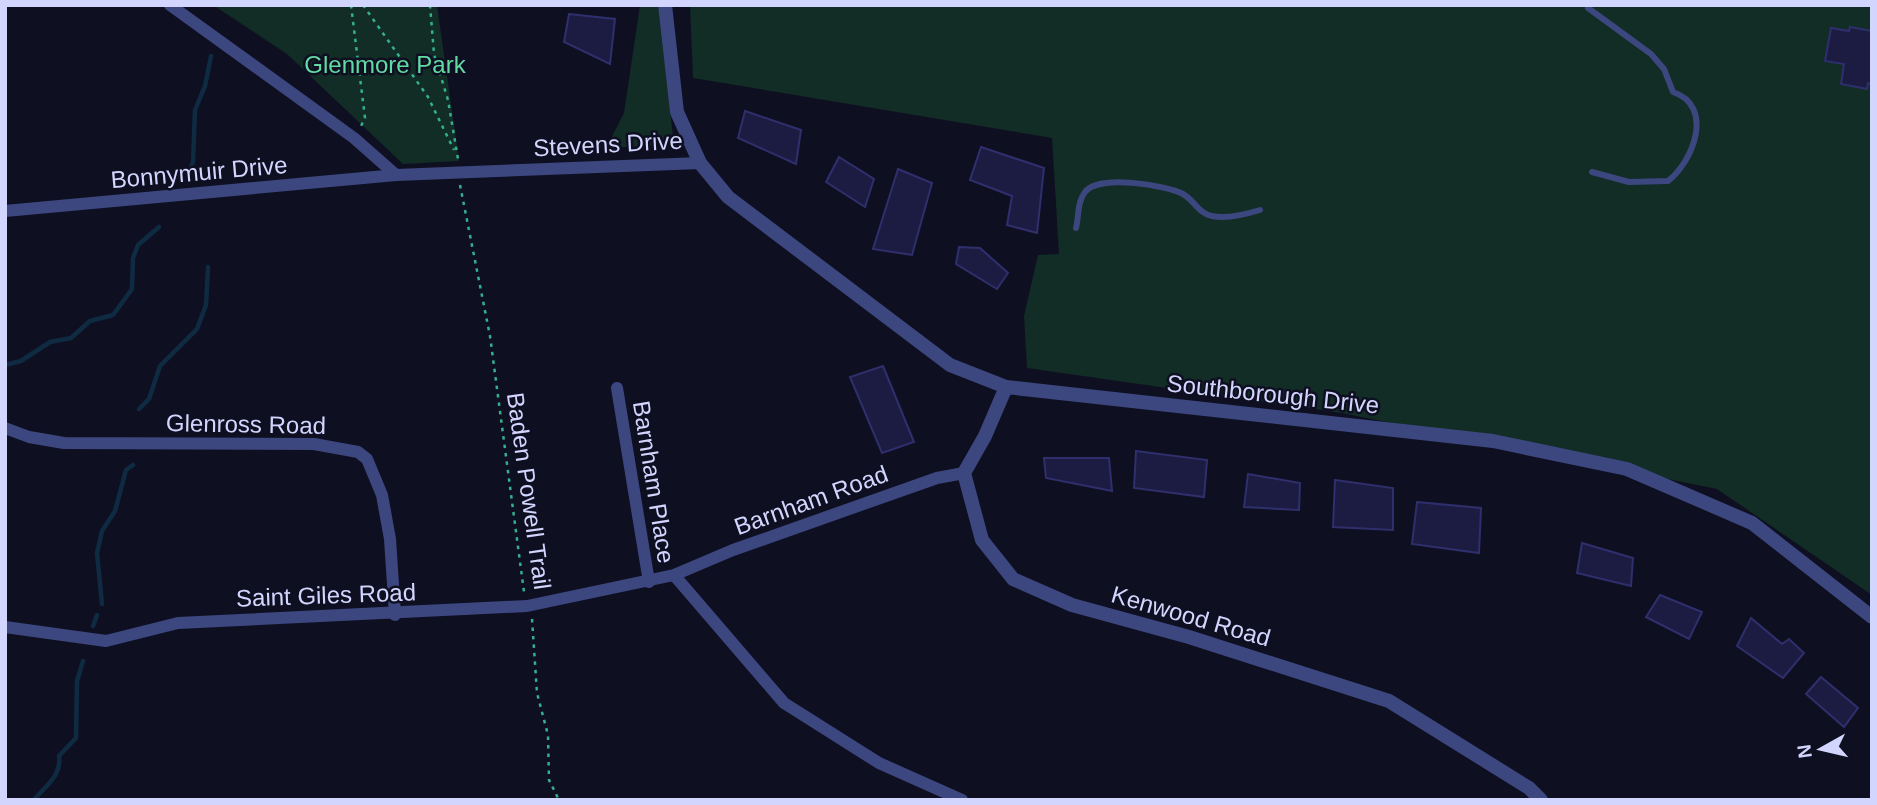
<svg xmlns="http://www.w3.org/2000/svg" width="1877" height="805" font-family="Helvetica,sans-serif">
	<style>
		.green { fill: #122c26 }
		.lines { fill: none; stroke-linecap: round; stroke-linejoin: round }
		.stream { stroke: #0e2b42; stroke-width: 4.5 }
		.building { fill: #1c1c42; stroke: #2f2f6d; stroke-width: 2 }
		.path { stroke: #34af8f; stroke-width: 2.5; stroke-dasharray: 3.5 5; stroke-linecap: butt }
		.service { stroke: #3c477f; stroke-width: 6 }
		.minor { stroke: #3c477f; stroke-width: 12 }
		.tertiary { stroke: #3c477f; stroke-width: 14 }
		.labels { text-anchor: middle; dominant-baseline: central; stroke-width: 5; stroke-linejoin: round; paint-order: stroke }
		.park-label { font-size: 24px; fill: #61daa3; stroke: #0f0f22 }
		.street-label { font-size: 24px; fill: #d2d5fd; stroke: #0f0f22 }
	</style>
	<rect width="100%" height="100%" fill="#0f0f22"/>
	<!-- green -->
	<path class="green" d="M213,5H437L459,161L403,164L287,54Z
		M640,5H658L674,145L606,148L624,113Z
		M690,5H1872V595L1717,489L1342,413L1027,368L1024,316L1038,255L1059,254L1052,138L693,78Z"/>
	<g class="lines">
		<!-- stream -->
		<path class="stream" d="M188,176L193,162L195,110L205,86L211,56
			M5,365L21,361L50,342L71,338L90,321L113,315L132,289L133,258L138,245L159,227
			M139,409L149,399L160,366L197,329L206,305L208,267
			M102,604L97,553L102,531L115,511L126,470L133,465
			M93,626L97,615
			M34,800C45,786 62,776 59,756L76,738L77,681L83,661"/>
	</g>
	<!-- building -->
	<path class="building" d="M569,14L615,19L610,64L564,42Z
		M1850,27L1872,31V84L1868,83L1867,89L1841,84L1844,64L1825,61L1831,28L1849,31Z
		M745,111L801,130L796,164L738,138Z
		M981,147L1044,168L1037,233L1007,225L1012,196L970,180Z
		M839,157L874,179L865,207L826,182Z
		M898,169L932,183L912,255L873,249Z
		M959,247L980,248L1008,273L997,289L956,264Z
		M883,366L914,442L882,453L850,377Z
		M1136,451L1207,460L1204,497L1134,488Z
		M1044,458H1109L1112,491L1046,478Z
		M1248,474L1300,483L1299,510L1244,507Z
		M1335,480L1393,488V530L1333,527Z
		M1417,502L1481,508L1479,553L1412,544Z
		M1582,543L1633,558L1631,586L1577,573Z
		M1660,595L1702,612L1689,639L1646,617Z
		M1751,618L1782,644L1789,639L1804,653L1783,678L1737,646Z
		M1821,677L1858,708L1844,727L1806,694Z"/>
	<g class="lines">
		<!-- path -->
		<path class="path" d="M351,5L365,118L361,126
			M363,5L428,97L454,150
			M430,5L434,54L448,100L458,159
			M460,185L490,336L524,592
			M532,619L537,693L548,735L549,780L559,800"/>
		<!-- service -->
		<path class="service" d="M1588,8L1651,54L1664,69L1673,92C1715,106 1693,162 1668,181L1629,182L1592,172
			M1076,228C1079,217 1077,202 1085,192C1098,174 1166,185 1183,194C1194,200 1199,214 1212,216C1226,219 1247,214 1260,210"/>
		<!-- minor -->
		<path class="minor" d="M170,5L354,138L396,175
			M5,211L396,175L700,163
			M617,388L649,582
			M5,428L29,437L64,443L314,444L358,452L367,459L382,495L390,539L395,615
			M5,627L106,641L178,623L527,606L674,575
			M962,800L879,763L784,703L674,575L733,550L937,478L964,473"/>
		<!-- tertiary -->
		<path class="tertiary" d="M665,5L677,112L700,163L728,197L950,365L1006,387L1493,441L1627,469L1752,523L1872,617
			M1006,387L985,436L964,473L982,540L1013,579L1072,605L1189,637L1389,701L1529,788L1541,800"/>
	</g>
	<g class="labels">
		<!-- park labels -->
		<g class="park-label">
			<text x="385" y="64">Glenmore Park</text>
		</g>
		<!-- street labels -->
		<g class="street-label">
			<text transform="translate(608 144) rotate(-3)">Stevens Drive</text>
			<text transform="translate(199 172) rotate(-5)">Bonnymuir Drive</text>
			<text transform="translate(1273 394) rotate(6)">Southborough Drive</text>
			<text transform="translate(246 424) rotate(1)">Glenross Road</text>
			<text transform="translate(654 482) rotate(81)">Barnham Place</text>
			<text transform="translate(529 491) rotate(82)">Baden Powell Trail</text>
			<text transform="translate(811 500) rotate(-20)">Barnham Road</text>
			<text transform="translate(326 595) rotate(-2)">Saint Giles Road</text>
			<text transform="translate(1191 616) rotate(16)">Kenwood Road</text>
		</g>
	</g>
	<!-- border -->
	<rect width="1877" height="805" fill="none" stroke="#d2d5fd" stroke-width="14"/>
	<!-- north arrow -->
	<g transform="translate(1821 749) rotate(262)" stroke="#0f0f22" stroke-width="5" paint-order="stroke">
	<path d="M0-5L12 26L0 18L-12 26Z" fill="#d2d5fd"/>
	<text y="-10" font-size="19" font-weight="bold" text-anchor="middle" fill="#d2d5fd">N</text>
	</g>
</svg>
